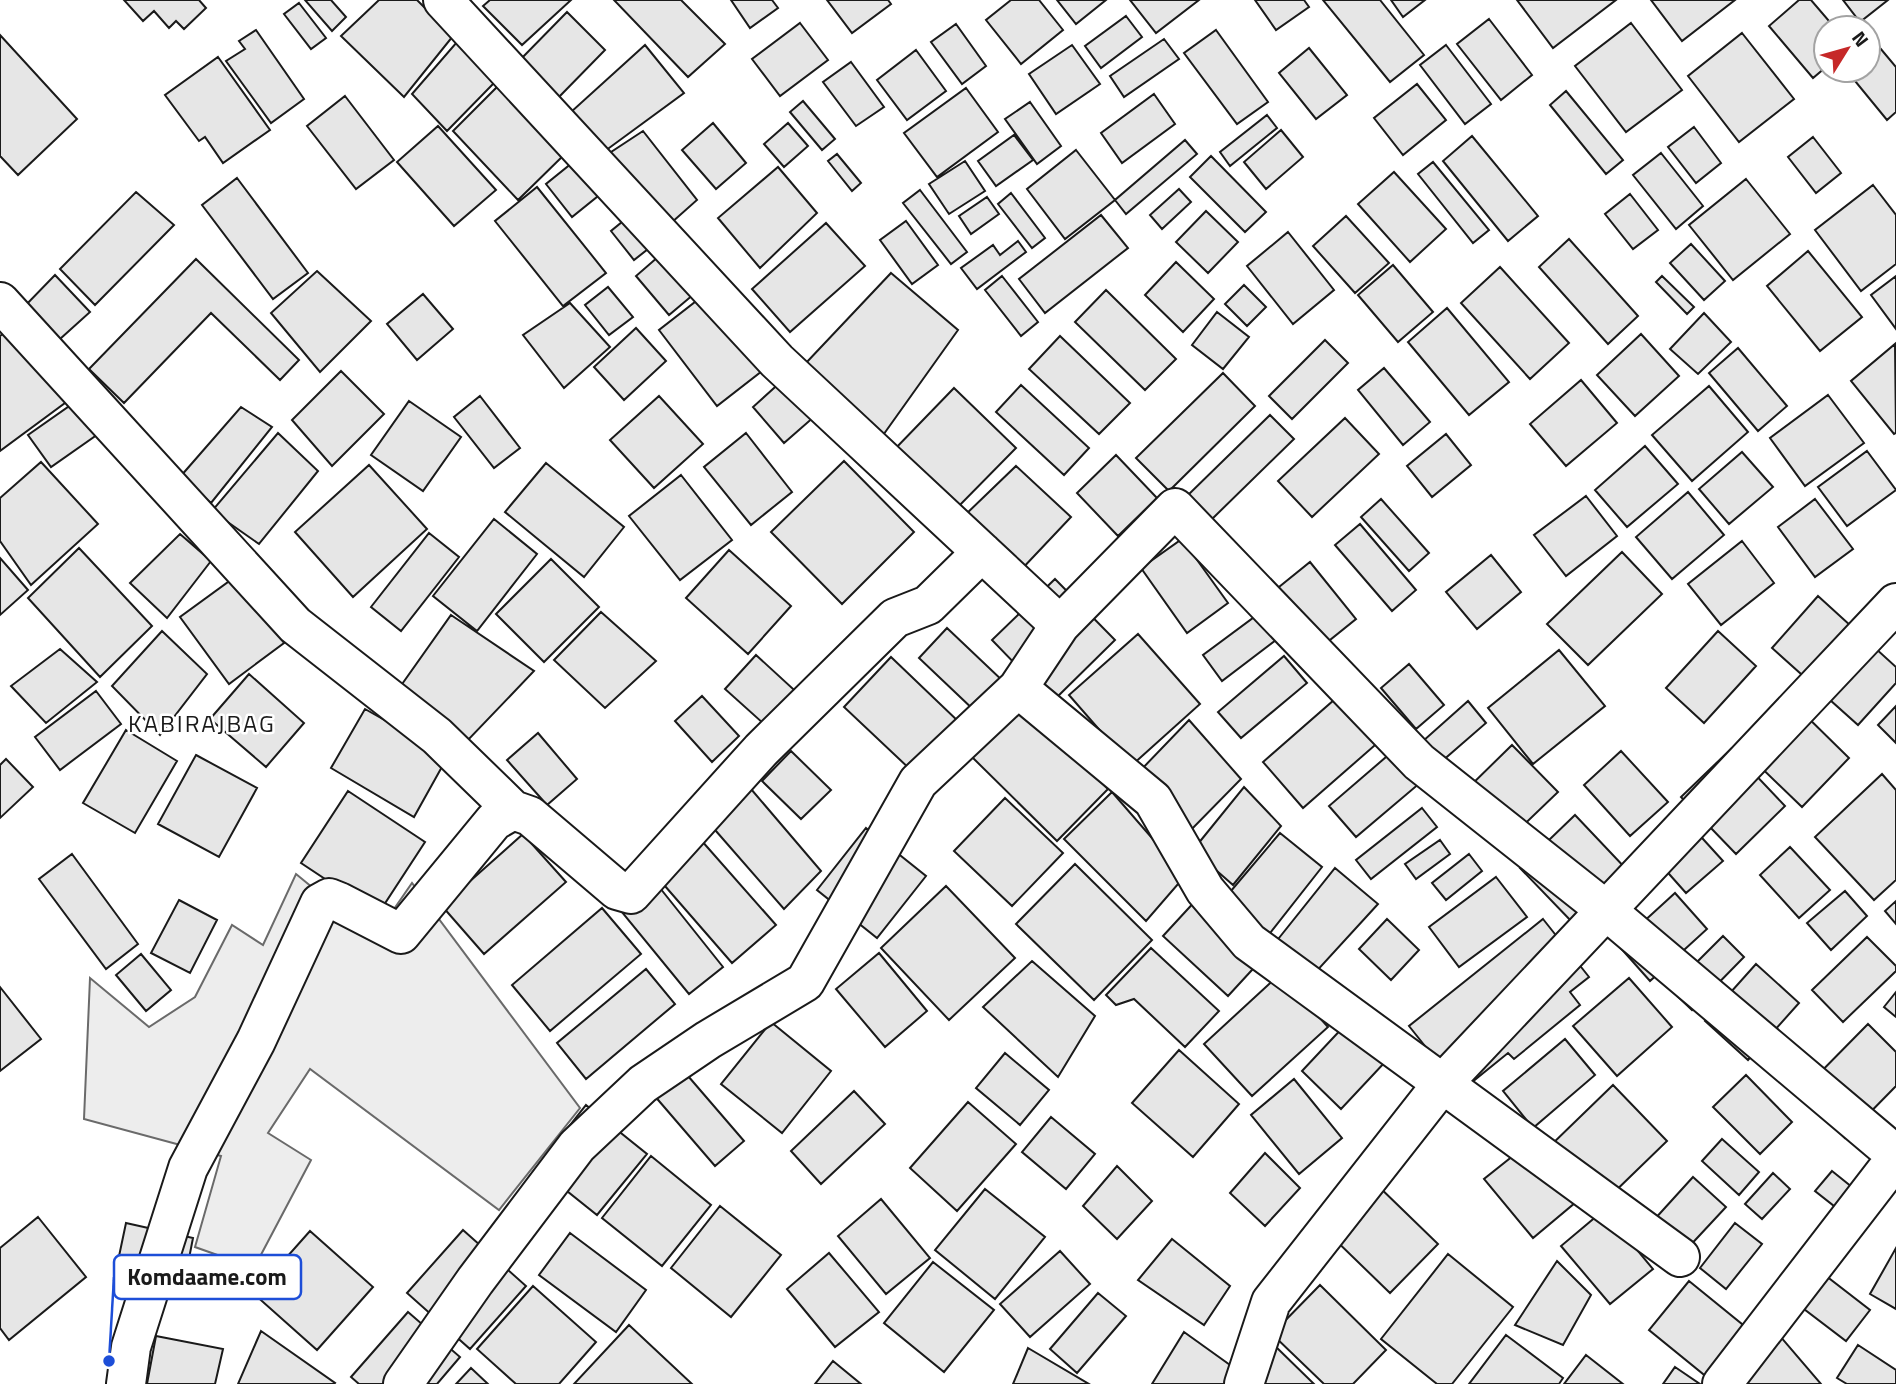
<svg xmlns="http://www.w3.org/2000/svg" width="1896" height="1384" font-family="'Titillium Web',sans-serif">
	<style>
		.built { fill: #ededed; stroke: #6a6a6a; stroke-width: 2 }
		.building { fill: #e6e6e6; stroke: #1a1a1a; stroke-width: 2 }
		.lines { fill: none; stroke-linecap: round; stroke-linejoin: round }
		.minor-casing { stroke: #1a1a1a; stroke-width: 42 }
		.minor { stroke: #fff; stroke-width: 38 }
		.labels { text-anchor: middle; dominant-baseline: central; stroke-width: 5; stroke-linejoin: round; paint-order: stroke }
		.quarter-label { font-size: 24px; letter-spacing: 2px; fill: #1a1a1a; stroke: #fff }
		.leader { fill: none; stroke: #1d4ed8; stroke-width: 2.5 }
		.callout-dot { fill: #1d4ed8; stroke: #fff; stroke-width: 2.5 }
		.callout { fill: #fff; stroke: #1d4ed8; stroke-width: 2.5 }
		.callout-label { font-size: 23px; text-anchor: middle; font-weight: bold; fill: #1a1a1a }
	</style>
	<rect width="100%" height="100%" fill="#fff"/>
	<!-- built -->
	<path class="built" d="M296,874L374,938L412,883L580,1108L499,1210L310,1069L268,1133L311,1160L254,1268L195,1247L221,1156L84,1119L90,978L149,1027L195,997L232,925L263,945Z"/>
	<!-- building -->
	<path class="building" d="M124,0H199L206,8L184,29L176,21L169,28L154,11L143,21Z
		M305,0H331L346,17L332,31Z
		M379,0H417L453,36L404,97L341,36Z
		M490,0H571L522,45L483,6Z
		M614,0H681L725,44L688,77Z
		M731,0H772L778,8L750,28Z
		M827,0H888L891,4L852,33Z
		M1011,0H1039L1063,30L1021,64L986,20Z
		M1057,0H1106L1076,24Z
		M1130,0H1199L1156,33Z
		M1255,0H1304L1309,7L1276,30Z
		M1323,0H1380L1424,55L1390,82Z
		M1391,0H1425L1403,17Z
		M1517,0H1616L1553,48Z
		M1651,0H1735L1682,41Z
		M1799,0H1811L1835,28H1826V67L1813,78L1769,26Z
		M1843,0H1888L1860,22Z
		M299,3L326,38L311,49L284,14Z
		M567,12L605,50L556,100L517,63Z
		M1126,16L1142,37L1101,68L1085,46Z
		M1489,19L1532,75L1501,100L1457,44Z
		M800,23L828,60L780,96L752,59Z
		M1631,23L1682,90L1626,132L1575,66Z
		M956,24L986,66L962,84L931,42Z
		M256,30L304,99L271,123L226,61L245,49L239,41Z
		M1216,30L1268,102L1237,124L1184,53Z
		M1742,33L1794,99L1739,142L1688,76Z
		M0,35L77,119L18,175L0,156Z
		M1164,39L1179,59L1124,97L1110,76Z
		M457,42L494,83L447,131L412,94Z
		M1875,42L1896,67V112L1887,120L1846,70H1868V48Z
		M645,45L684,93L605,151L571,112Z
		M1072,45L1100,84L1056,114L1029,74Z
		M1446,45L1491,104L1465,124L1420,65Z
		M1309,48L1347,95L1316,119L1279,73Z
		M916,50L946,91L907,120L877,80Z
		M218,57L270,130L223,163L205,137L199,141L165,95Z
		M851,62L884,107L856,126L823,82Z
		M1417,84L1446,120L1403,155L1374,118Z
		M498,86L569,150L518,200L453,131Z
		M966,88L998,132L937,177L904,133Z
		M1566,91L1623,160L1606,174L1550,105Z
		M1154,94L1175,124L1122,163L1101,133Z
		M345,96L394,160L356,189L307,126Z
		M803,101L835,139L822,150L790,112Z
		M1030,102L1061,146L1037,164L1005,119Z
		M1267,115L1277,128L1230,166L1220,152Z
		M713,123L746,163L716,189L682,150Z
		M788,123L808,146L784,167L764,144Z
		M438,126L496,190L454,226L397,162Z
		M1694,127L1721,163L1696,183L1668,147Z
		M1281,130L1303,157L1266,189L1244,162Z
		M643,131L697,200L662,231L602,158Z
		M1014,135L1033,160L996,186L978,161Z
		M1472,136L1538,216L1508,241L1443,161Z
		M1813,137L1841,173L1816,193L1788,157Z
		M1185,140L1197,154L1126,214L1115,200Z
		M1076,150L1115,200L1065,239L1027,189Z
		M1661,153L1703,206L1676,229L1633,175Z
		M837,154L861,183L852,191L828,161Z
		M1211,156L1266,212L1245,232L1190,177Z
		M577,159L603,192L572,217L546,184Z
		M965,161L985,191L949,214L929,184Z
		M1433,162L1489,230L1473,243L1418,174Z
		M778,167L817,213L760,268L718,218Z
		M1394,172L1446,229L1410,262L1358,204Z
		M237,178L308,273L273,299L202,205Z
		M1746,179L1790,234L1733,280L1689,225Z
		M1873,185L1896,215V264L1861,291L1815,230Z
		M537,187L606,273L563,306L495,221Z
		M1179,189L1191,202L1162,229L1150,215Z
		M920,190L967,252L951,264L903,203Z
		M136,192L174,225L95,305L60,269Z
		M1011,193L1045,238L1032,248L998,204Z
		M1630,194L1658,230L1633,249L1605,214Z
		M987,197L999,214L971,234L959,216Z
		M1206,211L1238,242L1208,273L1176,242Z
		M633,213L657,242L634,260L611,231Z
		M1101,215L1128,248L1045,313L1019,279Z
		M1346,216L1389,263L1355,293L1313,246Z
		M906,221L938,265L912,284L880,240Z
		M826,223L865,266L790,332L752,289Z
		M1288,232L1334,290L1293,324L1247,266Z
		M1569,239L1638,316L1608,344L1539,267Z
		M1018,241L1026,252L977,289L961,268L993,245L1000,255Z
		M1691,244L1725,281L1704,300L1670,263Z
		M666,250L700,289L669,315L636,276Z
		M1808,251L1862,317L1820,351L1767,286Z
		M196,259L299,360L280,380L211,313L124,403L89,369Z
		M1176,262L1214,299L1183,332L1145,295Z
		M1393,265L1433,312L1398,342L1358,295Z
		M1500,267L1569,343L1530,379L1461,303Z
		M317,271L371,321L320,372L271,313Z
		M891,273L958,330L881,438L805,364Z
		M55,275L90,312L50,348L20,311Z
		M1002,276L1038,322L1021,336L985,290Z
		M1662,276L1694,307L1687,314L1656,282Z
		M1896,276V329L1871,295Z
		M1244,285L1266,307L1247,326L1225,304Z
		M608,287L633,317L609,335L585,305Z
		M1106,290L1176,359L1145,390L1075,322Z
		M423,294L453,329L417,360L387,324Z
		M704,295L762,371L717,406L659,330Z
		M570,303L610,347L564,388L523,335Z
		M1447,308L1509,382L1469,415L1408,342Z
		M1217,312L1249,337L1223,369L1192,345Z
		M1704,313L1731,342L1698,374L1670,349Z
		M14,326L69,400L0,451V336Z
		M636,328L666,361L624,400L594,367Z
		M1641,334L1679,376L1635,416L1597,375Z
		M1060,336L1130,403L1099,434L1029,369Z
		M1325,340L1348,363L1292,419L1269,396Z
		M1895,344L1896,433L1894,434L1851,381Z
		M1738,348L1787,406L1758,431L1709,373Z
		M1384,368L1430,422L1403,445L1358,390Z
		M341,371L384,414L332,466L292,420Z
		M1223,373L1255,406L1169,491L1136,458Z
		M784,379L815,416L784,443L753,407Z
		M1581,380L1617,423L1566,466L1530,424Z
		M1021,385L1089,448L1064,475L996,412Z
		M1709,386L1748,432L1692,481L1652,435Z
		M954,388L1016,448L953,512L892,452Z
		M1828,395L1864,443L1805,486L1770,438Z
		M480,396L520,448L494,468L454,417Z
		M659,396L703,444L654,488L610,440Z
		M78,400L101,432L51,467L28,435Z
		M409,401L461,437L423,491L371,455Z
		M241,407L272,427L211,503L180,477Z
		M1270,415L1294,439L1210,521L1187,496Z
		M1345,418L1379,454L1312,517L1278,481Z
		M278,433L318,471L259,544L212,511Z
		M746,433L792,492L751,525L704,467Z
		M1446,434L1471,465L1432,497L1407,466Z
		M1645,446L1678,484L1627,527L1595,490Z
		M1867,451L1896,490L1847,526L1818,487Z
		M1742,452L1773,487L1729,524L1699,489Z
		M1116,455L1157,498L1118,536L1077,493Z
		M844,461L914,532L842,604L771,532Z
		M41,462L98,524L31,585L0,541V498Z
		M546,463L624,527L584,577L505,512Z
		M369,465L427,529L353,597L295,532Z
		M1016,466L1071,517L1019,572L963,517Z
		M681,475L732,540L680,580L629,516Z
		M1688,492L1724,535L1672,579L1636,537Z
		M1586,496L1617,536L1566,576L1534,535Z
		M1381,499L1429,553L1409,571L1361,517Z
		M1815,499L1853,549L1815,577L1778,527Z
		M494,519L537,554L477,631L433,596Z
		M1360,524L1416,590L1392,611L1335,545Z
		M429,533L459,557L401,631L371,607Z
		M180,534L211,561L167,618L130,583Z
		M1182,539L1228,603L1187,633L1141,568Z
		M1742,541L1774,583L1721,625L1688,584Z
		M79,548L152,626L100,677L28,598Z
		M729,550L791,606L748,654L686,598Z
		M1622,552L1662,594L1588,665L1547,624Z
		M1491,555L1521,592L1477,629L1446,592Z
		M0,558L28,590L0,615Z
		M551,559L599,607L544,662L496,614Z
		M1310,562L1356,619L1310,656L1264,599Z
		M235,577L284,643L229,684L180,617Z
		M1055,579L1115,640L1052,702L992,640Z
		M1818,596L1896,667V683L1858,725L1772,648Z
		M601,612L656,661L605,708L554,660Z
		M451,615L534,671L468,740L400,687Z
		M1257,615L1276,640L1222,681L1203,655Z
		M947,628L1005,683L977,713L919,658Z
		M162,631L207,674L160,735L112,686Z
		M1718,631L1756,666L1704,723L1666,688Z
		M1138,634L1200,704L1131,766L1069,695Z
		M60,649L97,682L46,723L11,686Z
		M1559,650L1605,706L1533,764L1488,708Z
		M756,655L804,699L774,733L725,689Z
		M1284,656L1307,683L1241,738L1218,712Z
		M891,657L960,723L913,772L844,707Z
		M1409,664L1444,705L1416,729L1381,688Z
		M249,674L304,723L266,767L210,719Z
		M96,691L121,724L60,770L35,737Z
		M1342,693L1382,739L1303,808L1263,762Z
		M702,696L739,736L712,762L675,721Z
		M1468,701L1486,723L1441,762L1423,741Z
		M1024,705L1108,789L1057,841L972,757Z
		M1795,705L1849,758L1802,807L1747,754Z
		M1896,706V743L1878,725Z
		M365,709L448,756L414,817L331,768Z
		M1189,720L1241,779L1186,835L1138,773Z
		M126,730L177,761L135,833L83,803Z
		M538,733L577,779L547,805L507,760Z
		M1400,745L1427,777L1356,837L1329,806Z
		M1512,745L1558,792L1510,838L1465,791Z
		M1731,749L1785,806L1736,854L1681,797Z
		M791,751L831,790L801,819L762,781Z
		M1621,751L1668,802L1630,836L1584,785Z
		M196,755L257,788L219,857L158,824Z
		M6,759L33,787L0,818V765Z
		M1882,774L1896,790V880L1874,900L1815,837Z
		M1244,787L1281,826L1233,885L1193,850Z
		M751,789L821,871L784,909L709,823Z
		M348,791L425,842L378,914L301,863Z
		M1112,792L1185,876L1146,921L1064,839Z
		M1005,798L1063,853L1012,906L954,851Z
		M1422,808L1437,827L1371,879L1356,860Z
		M1575,815L1629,872L1574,924L1520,868Z
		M1683,817L1723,861L1686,893L1646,848Z
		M866,828L926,876L877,938L817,890Z
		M1280,833L1322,867L1267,937L1225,898Z
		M523,834L566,882L484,954L442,906Z
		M701,840L776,925L732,963L658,878Z
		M1440,840L1450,854L1416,879L1405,864Z
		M1790,847L1830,890L1799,918L1760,875Z
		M72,854L138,944L106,969L39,879Z
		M1469,854L1482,871L1446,900L1432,883Z
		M1075,864L1152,940L1094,1000L1016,924Z
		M1335,868L1378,904L1314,974L1275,943Z
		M1496,877L1527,917L1459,967L1429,927Z
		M656,883L723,967L689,994L621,911Z
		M946,886L1015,958L949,1020L881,948Z
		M1845,891L1867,916L1831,950L1807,923Z
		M1675,893L1707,929L1650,981L1618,945Z
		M1198,898L1263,958L1228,996L1163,936Z
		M179,900L217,920L190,973L151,953Z
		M1896,901V924L1885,911Z
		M602,908L641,954L550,1031L512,985Z
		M1387,919L1419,950L1391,980L1359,949Z
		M1543,919L1589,977L1570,992L1580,1005L1514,1059L1508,1053L1461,1091L1409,1026Z
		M1723,936L1744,957L1692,1010L1670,989Z
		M1867,937L1896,966V971L1843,1022L1812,990Z
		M1151,948L1219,1011L1185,1047L1134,999L1116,1005L1106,995Z
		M879,953L927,1011L885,1047L836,989Z
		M141,954L171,990L146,1011L116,975Z
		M1032,961L1095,1016L1058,1077L983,1007Z
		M1756,964L1799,1003L1748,1060L1705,1021Z
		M646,969L675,1004L586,1079L557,1043Z
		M1280,974L1328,1027L1252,1096L1204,1044Z
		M1629,978L1672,1027L1617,1076L1573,1026Z
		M0,987L41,1039L0,1071Z
		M1896,992V1017L1884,1007Z
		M771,1022L831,1071L782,1133L721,1084Z
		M1347,1023L1386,1061L1341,1109L1302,1071Z
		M1868,1024L1896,1052V1086L1845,1138L1800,1093Z
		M1565,1039L1595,1075L1533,1128L1503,1091Z
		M1179,1050L1239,1104L1193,1157L1132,1103Z
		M1005,1053L1049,1090L1020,1125L976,1088Z
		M682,1069L744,1141L715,1166L653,1094Z
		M1746,1075L1792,1122L1760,1154L1713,1107Z
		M1294,1079L1342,1138L1299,1174L1251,1115Z
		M1613,1085L1667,1141L1603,1203L1549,1147Z
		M854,1091L885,1124L821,1184L791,1151Z
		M968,1102L1016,1144L957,1211L910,1168Z
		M586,1105L647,1154L597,1215L537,1167Z
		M1051,1117L1095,1154L1066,1189L1022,1152Z
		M1722,1139L1759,1172L1739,1195L1702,1161Z
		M1528,1144L1576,1202L1533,1238L1484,1179Z
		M1265,1153L1300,1188L1265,1226L1230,1193Z
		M651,1156L711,1205L662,1266L602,1218Z
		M1117,1166L1152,1201L1117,1239L1083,1206Z
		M1832,1171L1878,1208L1862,1228L1815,1191Z
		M1773,1173L1790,1189L1762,1219L1745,1204Z
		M1693,1177L1726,1207L1685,1251L1653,1221Z
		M1372,1180L1438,1244L1390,1293L1324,1229Z
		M985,1189L1045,1237L995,1299L935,1250Z
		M881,1199L930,1258L886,1294L838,1236Z
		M720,1206L781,1255L731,1317L671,1268Z
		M1604,1210L1653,1269L1610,1304L1561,1246Z
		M38,1217L86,1277L9,1340L0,1328V1248Z
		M126,1223L193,1238L182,1294L114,1280Z
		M1735,1223L1762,1244L1726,1289L1700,1268Z
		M463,1230L526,1286L470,1349L407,1293Z
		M310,1231L373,1287L317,1350L254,1294Z
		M570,1233L646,1290L616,1332L539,1275Z
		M1172,1239L1230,1286L1204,1325L1138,1280Z
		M1896,1248V1309L1870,1294Z
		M1060,1251L1090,1284L1030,1337L1000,1304Z
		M829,1253L879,1312L835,1347L787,1289Z
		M1448,1254L1513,1307L1452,1384H1437L1381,1339Z
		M1799,1255L1870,1310L1846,1341L1775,1287Z
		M1557,1261L1591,1295L1563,1345L1515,1325Z
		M933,1262L994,1310L944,1372L884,1323Z
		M1689,1281L1748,1329L1708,1378L1649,1330Z
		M1320,1285L1386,1350L1353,1384H1324L1272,1334Z
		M533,1286L596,1342L559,1384H516L477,1349Z
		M1098,1293L1126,1316L1077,1373L1050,1349Z
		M408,1312L460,1357L437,1384H359L351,1377Z
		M629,1325L692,1384H574Z
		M1774,1329L1821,1384H1748L1731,1364Z
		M261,1331L335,1383L334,1384H238Z
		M1184,1332L1237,1370L1228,1384H1152Z
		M1506,1335L1563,1378L1559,1384H1469Z
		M156,1336L223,1349L215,1384H147Z
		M1273,1344L1314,1384H1234Z
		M1858,1345L1896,1370V1384H1847L1837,1378Z
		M1028,1348L1089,1384H1013Z
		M1586,1355L1623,1384H1564Z
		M833,1361L861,1384H815Z
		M1675,1367L1700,1384H1663Z
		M471,1368L488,1384H456Z"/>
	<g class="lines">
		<defs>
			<path id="minor" d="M443,0L777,361L1060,625L1018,688L1153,800L1205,890L1249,942L1680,1257
				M0,302L295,625L437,736L513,810
				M1060,625L1175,508L1419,762L1607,911L1896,1155
				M126,1384L131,1347L188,1168L256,1041L320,903L329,898L339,902L401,934L494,821L513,810L530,816L617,890L631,894L761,750L895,618L928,605L982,552
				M403,1384L475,1281L577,1146L643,1084L708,1040L805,982L918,782L1018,688
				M1244,1384L1271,1302L1442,1084L1896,603
				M1722,1384L1896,1158"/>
		</defs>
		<!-- minor casing -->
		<use href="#minor" class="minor-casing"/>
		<!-- minor -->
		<use href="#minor" class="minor"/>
	</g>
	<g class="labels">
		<!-- quarter labels -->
		<g class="quarter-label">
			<text x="202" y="723">KABIRAJBAG</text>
		</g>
	</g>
	<!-- callouts -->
	<path class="leader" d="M109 1361L114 1277"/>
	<circle class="callout-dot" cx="109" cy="1361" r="7"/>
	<rect class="callout" x="114" y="1255" width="187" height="44" rx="7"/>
	<g class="callout-label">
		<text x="207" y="1285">Komdaame.com</text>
	</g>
	<!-- north arrow -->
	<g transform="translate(1847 49) rotate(53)"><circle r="33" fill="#ffffff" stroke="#a3a3a3" stroke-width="2"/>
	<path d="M0-5L12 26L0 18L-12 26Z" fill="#c62828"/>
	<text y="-10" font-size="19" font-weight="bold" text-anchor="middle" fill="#1a1a1a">N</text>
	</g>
</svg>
